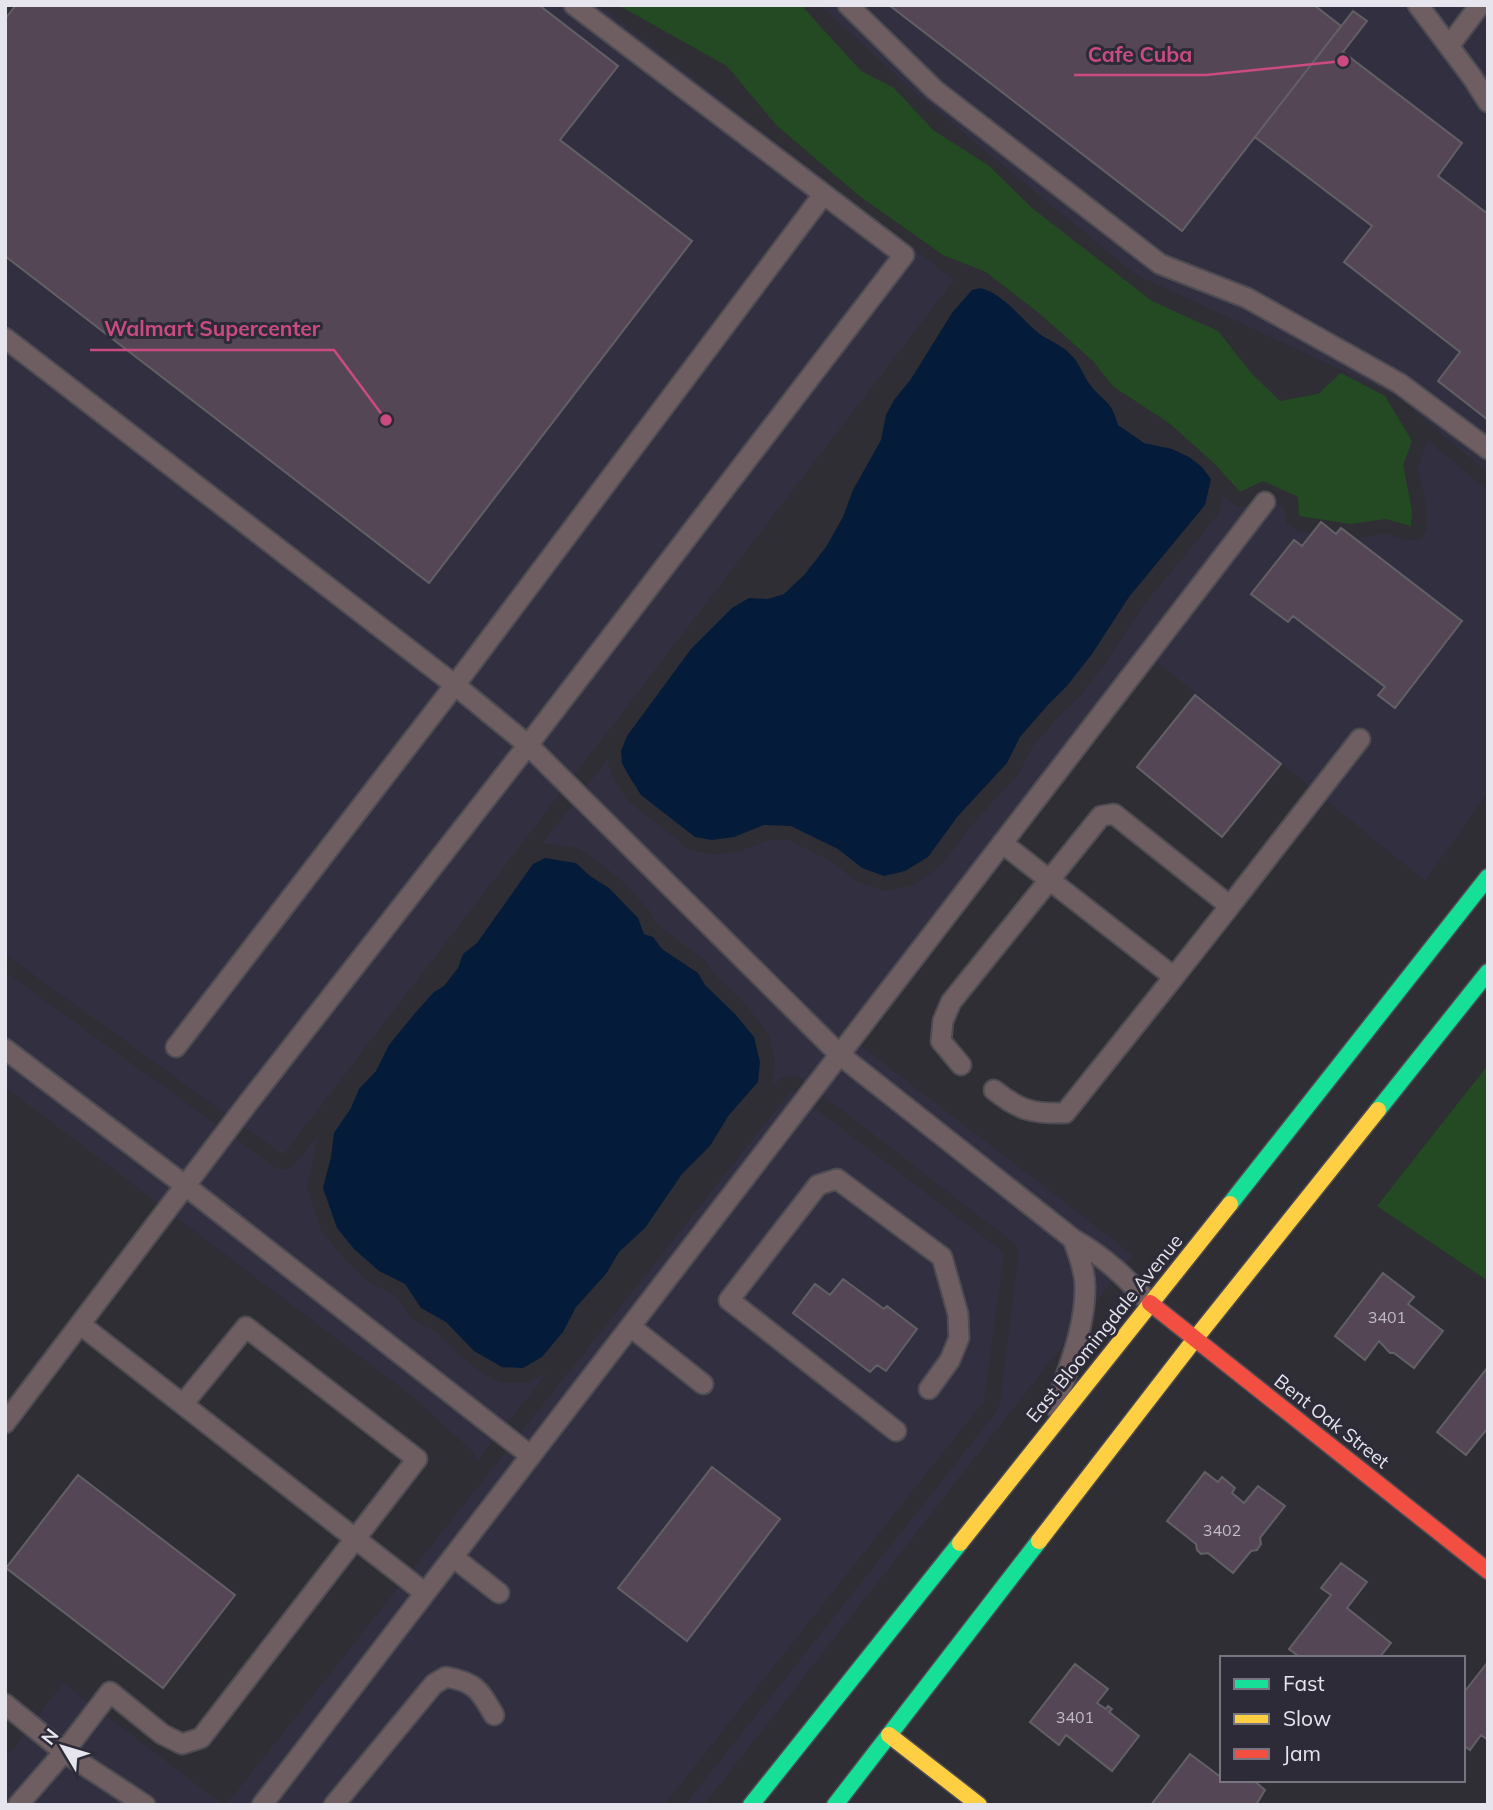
<svg xmlns="http://www.w3.org/2000/svg" width="1493" height="1810" font-family="Mulish,sans-serif">
	<style>
		.built { fill: #322f40 }
		.green { fill: #244a23 }
		.water { fill: #041c3a }
		.building { fill: #544655; stroke: #626065; stroke-width: 2 }
		.lines { fill: none; stroke-linecap: round; stroke-linejoin: round }
		.lane-casing { stroke: #4d4c52; stroke-width: 23 }
		.fast-casing { stroke: #4d4c52; stroke-width: 19 }
		.slow-casing { stroke: #4d4c52; stroke-width: 19 }
		.jam-casing { stroke: #4d4c52; stroke-width: 19 }
		.lane { stroke: #6e5d61; stroke-width: 19 }
		.fast { stroke: #16e098; stroke-width: 16 }
		.slow { stroke: #ffcf43; stroke-width: 16 }
		.jam { stroke: #f24e42; stroke-width: 16 }
		.labels { text-anchor: middle; dominant-baseline: central; stroke-width: 6; stroke-linejoin: round; paint-order: stroke }
		.number-label { font-size: 16px; fill: #c2bdc7 }
		.street-label { font-size: 19px; fill: #e6e5ed; stroke: #2d2b38 }
		.leader { fill: none; stroke: #cb4b80; stroke-width: 2.5 }
		.callout-dot { fill: #cb4b80; stroke: #2d2b38; stroke-width: 2.5 }
		.callout-label { font-size: 21px; text-anchor: middle; font-weight: bold; fill: #cb4b80; stroke: #2d2b38; stroke-width: 6; stroke-linejoin: round; paint-order: stroke }
	</style>
	<rect width="100%" height="100%" fill="#2f2e35"/>
	<!-- built -->
	<path class="built" d="M5,5H599L954,280L283,1155L5,954Z
		M820,5H1488V473L1397,396L1135,274L914,92Z
		M1427,440L1488,490V792L1425,881L1155,660L860,1045L1133,1255L704,1805H685L997,1411L1000,1404L1019,1251L1013,1242L800,1078L787,1075L779,1079L772,1088L775,1061L769,1036L745,1003L717,977L705,961L655,923L650,911L620,879L586,852L576,848L543,843L607,760L615,782L629,802L690,850L716,855L741,851L769,840H790L830,861L858,882L885,891L911,886L940,867L971,826L1019,773L1033,746L1059,716L1080,696L1105,664L1142,607L1218,515L1224,497L1238,507L1248,506L1265,498L1283,506L1287,524L1299,531L1350,539L1387,534L1408,540H1419L1423,537L1427,528V510L1418,468Z
		M5,972L275,1167L284,1170L292,1168L318,1136L307,1188L322,1232L345,1259L369,1282L395,1295L412,1319L438,1333L468,1363L495,1380L503,1383H528L548,1372L477,1461L474,1453L411,1395L5,1087Z
		M792,1090L1004,1253L984,1401L664,1805H226Z
		M63,1683L224,1805H5V1759Z"/>
	<!-- green -->
	<path class="green" d="M618,5H801L861,71L894,88L933,130L988,165L1032,208L1152,301L1218,331L1252,374L1280,401L1318,394L1341,373L1385,396L1412,441L1403,465L1412,511L1411,526L1386,519L1351,524L1299,516L1298,497L1263,481L1240,492L1215,464L1169,423L1114,387L1092,360L1040,314L986,272L943,255L861,197L777,126L727,66Z
		M1488,1065V1281L1377,1206Z"/>
	<!-- water -->
	<path class="water" d="M981,288C1004,295 1019,316 1036,331C1045,339 1058,343 1067,351C1081,363 1082,375 1091,386C1106,404 1111,400 1118,425L1144,443L1172,449L1189,457L1202,467L1211,479L1205,505L1129,597L1092,654L1067,686L1047,706L1020,737L1007,763L958,816L928,857L905,871L884,876L862,868L838,849L791,826L764,825L734,837L712,840L695,837L641,795L629,776L622,763L621,751L627,736L691,649L732,608L749,598L768,599L784,594L805,574L826,547L843,517L853,490L881,440L886,415L894,400L911,379L952,313L972,290Z
		M545,858L576,863L590,876L609,888L638,918L644,934L653,937L662,949L698,973L705,985L735,1014L754,1037L760,1062L758,1082L729,1115L710,1146L682,1174L645,1228L619,1252L606,1274L576,1307L563,1332L542,1357L523,1368L502,1367L474,1351L446,1322L421,1308L405,1284L379,1271L354,1249L337,1228L323,1188L331,1157L334,1133L351,1108L359,1089L376,1071L389,1045L416,1012L434,992L444,986L458,968L463,954L477,943L533,864Z"/>
	<!-- building -->
	<path class="building" d="M16,5H539L618,66L560,140L692,241L429,583L5,256V19Z
		M889,5H1314L1341,26L1182,231Z
		M1353,11L1367,21L1343,52L1462,143L1438,176L1488,214V420L1438,381L1460,352L1344,262L1372,226L1255,137Z
		M1321,522L1336,534L1341,528L1462,621L1395,708L1378,695L1385,687L1293,616L1288,622L1251,594L1294,540L1302,546Z
		M1195,695L1281,764L1222,837L1137,767Z
		M1383,1273L1414,1297L1408,1304L1443,1331L1414,1368L1394,1353H1390L1379,1341L1365,1360L1335,1336Z
		M843,1279L884,1309L887,1306L917,1329L886,1371L877,1365L870,1372L793,1313L815,1284L830,1295Z
		M1488,1367V1428L1466,1455L1437,1432Z
		M712,1467L780,1519L687,1641L618,1588Z
		M1205,1472L1218,1482L1222,1477L1235,1488L1232,1493L1244,1503L1258,1486L1285,1506L1260,1538L1261,1544L1257,1550L1251,1551L1233,1573L1208,1553L1201,1554L1197,1550L1196,1544L1167,1521Z
		M78,1475L235,1595L163,1688L6,1568Z
		M1341,1563L1367,1582L1347,1608L1391,1643L1379,1658H1301L1289,1649L1331,1595L1321,1588Z
		M1487,1663L1488,1740L1481,1735L1470,1750L1463,1745V1689L1465,1691Z
		M1075,1664L1108,1689L1097,1703L1106,1709L1108,1706L1112,1709L1109,1712L1139,1736L1112,1771L1066,1735L1059,1745L1030,1722Z
		M1190,1754L1222,1778V1780H1253L1265,1790L1256,1805H1151Z"/>
	<g class="lines">
		<defs>
			<path id="lane" d="M848,5L935,90L1160,264L1247,298L1399,383L1488,449
				M1418,5L1472,77L1488,102
				M1449,46L1480,5
				M5,338L455,685L528,745L840,1055L1073,1239C1104,1256 1126,1278 1150,1303
				M1230,906L1360,739
				M176,1047L455,685L823,195
				M5,1049L187,1187L531,1456
				M961,1065L941,1041L943,1021L951,1002L1101,816L1114,814L1230,906L1174,977
				M994,1090C1019,1110 1032,1114 1065,1113L1174,977L1002,843
				M81,1325L425,1593
				M631,1327L703,1384
				M1055,1407C1068,1369 1086,1326 1085,1286C1085,1270 1078,1254 1073,1239
				M5,1423L248,1103L528,745L904,255L574,5
				M896,1431L729,1300L818,1185L837,1179L942,1257L958,1314L959,1338L950,1360L929,1389
				M453,1557L499,1593
				M5,1704L64,1752L110,1692L162,1734L182,1744L201,1738L417,1459L246,1327L183,1404
				M18,1805L64,1752L145,1805
				M262,1805L1265,502
				M334,1805L434,1684L446,1677C476,1682 480,1691 494,1715"/>
			<path id="fast" d="M1378,1110L1488,972
				M1230,1204L1488,877
				M751,1805L960,1543
				M835,1805L1039,1541"/>
			<path id="slow" d="M1039,1541L1195,1339L1378,1110
				M960,1543L1230,1204
				M889,1735L979,1805"/>
			<path id="jam" d="M1150,1303L1488,1571"/>
		</defs>
		<!-- lane casing -->
		<use href="#lane" class="lane-casing"/>
		<!-- fast casing -->
		<use href="#fast" class="fast-casing"/>
		<!-- slow casing -->
		<use href="#slow" class="slow-casing"/>
		<!-- jam casing -->
		<use href="#jam" class="jam-casing"/>
		<!-- lane -->
		<use href="#lane" class="lane"/>
		<!-- fast -->
		<use href="#fast" class="fast"/>
		<!-- slow -->
		<use href="#slow" class="slow"/>
		<!-- jam -->
		<use href="#jam" class="jam"/>
	</g>
	<g class="labels">
		<!-- number labels -->
		<g class="number-label">
			<text x="1387" y="1317">3401</text>
			<text x="1222" y="1530">3402</text>
			<text x="1075" y="1717">3401</text>
		</g>
		<!-- street labels -->
		<g class="street-label">
			<text transform="translate(1104 1328) rotate(-51)">East Bloomingdale Avenue</text>
			<text transform="translate(1332 1421) rotate(38)">Bent Oak Street</text>
		</g>
	</g>
	<!-- callouts -->
	<path class="leader" d="M1343 61L1206 75H1074M386 420L334 350H90"/>
	<g class="callout-dot">
		<circle cx="1343" cy="61" r="7"/>
		<circle cx="386" cy="420" r="7"/>
	</g>
	<g class="callout-label">
		<text x="1140" y="62">Cafe Cuba</text>
		<text x="212" y="336">Walmart Supercenter</text>
	</g>
	<!-- border -->
	<rect width="1493" height="1810" fill="none" stroke="#e6e5ed" stroke-width="14"/>
	<!-- legend -->
	<rect x="1220" y="1656" width="245" height="126" fill="#2d2b38" stroke="#777580" stroke-width="2"/>
	<rect x="1234" y="1679" width="35" height="10" fill="#16e098" stroke="#777580" stroke-width="2"/>
	<text x="1283" y="1691" font-size="21" fill="#e6e5ed">Fast</text>
	<rect x="1234" y="1714" width="35" height="10" fill="#ffcf43" stroke="#777580" stroke-width="2"/>
	<text x="1283" y="1726" font-size="21" fill="#e6e5ed">Slow</text>
	<rect x="1234" y="1749" width="35" height="10" fill="#f24e42" stroke="#777580" stroke-width="2"/>
	<text x="1283" y="1761" font-size="21" fill="#e6e5ed">Jam</text>
	<!-- north arrow -->
	<g transform="translate(63 1747) rotate(308)" stroke="#2d2b38" stroke-width="5" paint-order="stroke">
	<path d="M0-5L12 26L0 18L-12 26Z" fill="#e6e5ed"/>
	<text y="-10" font-size="19" font-weight="bold" text-anchor="middle" fill="#e6e5ed">N</text>
	</g>
</svg>
